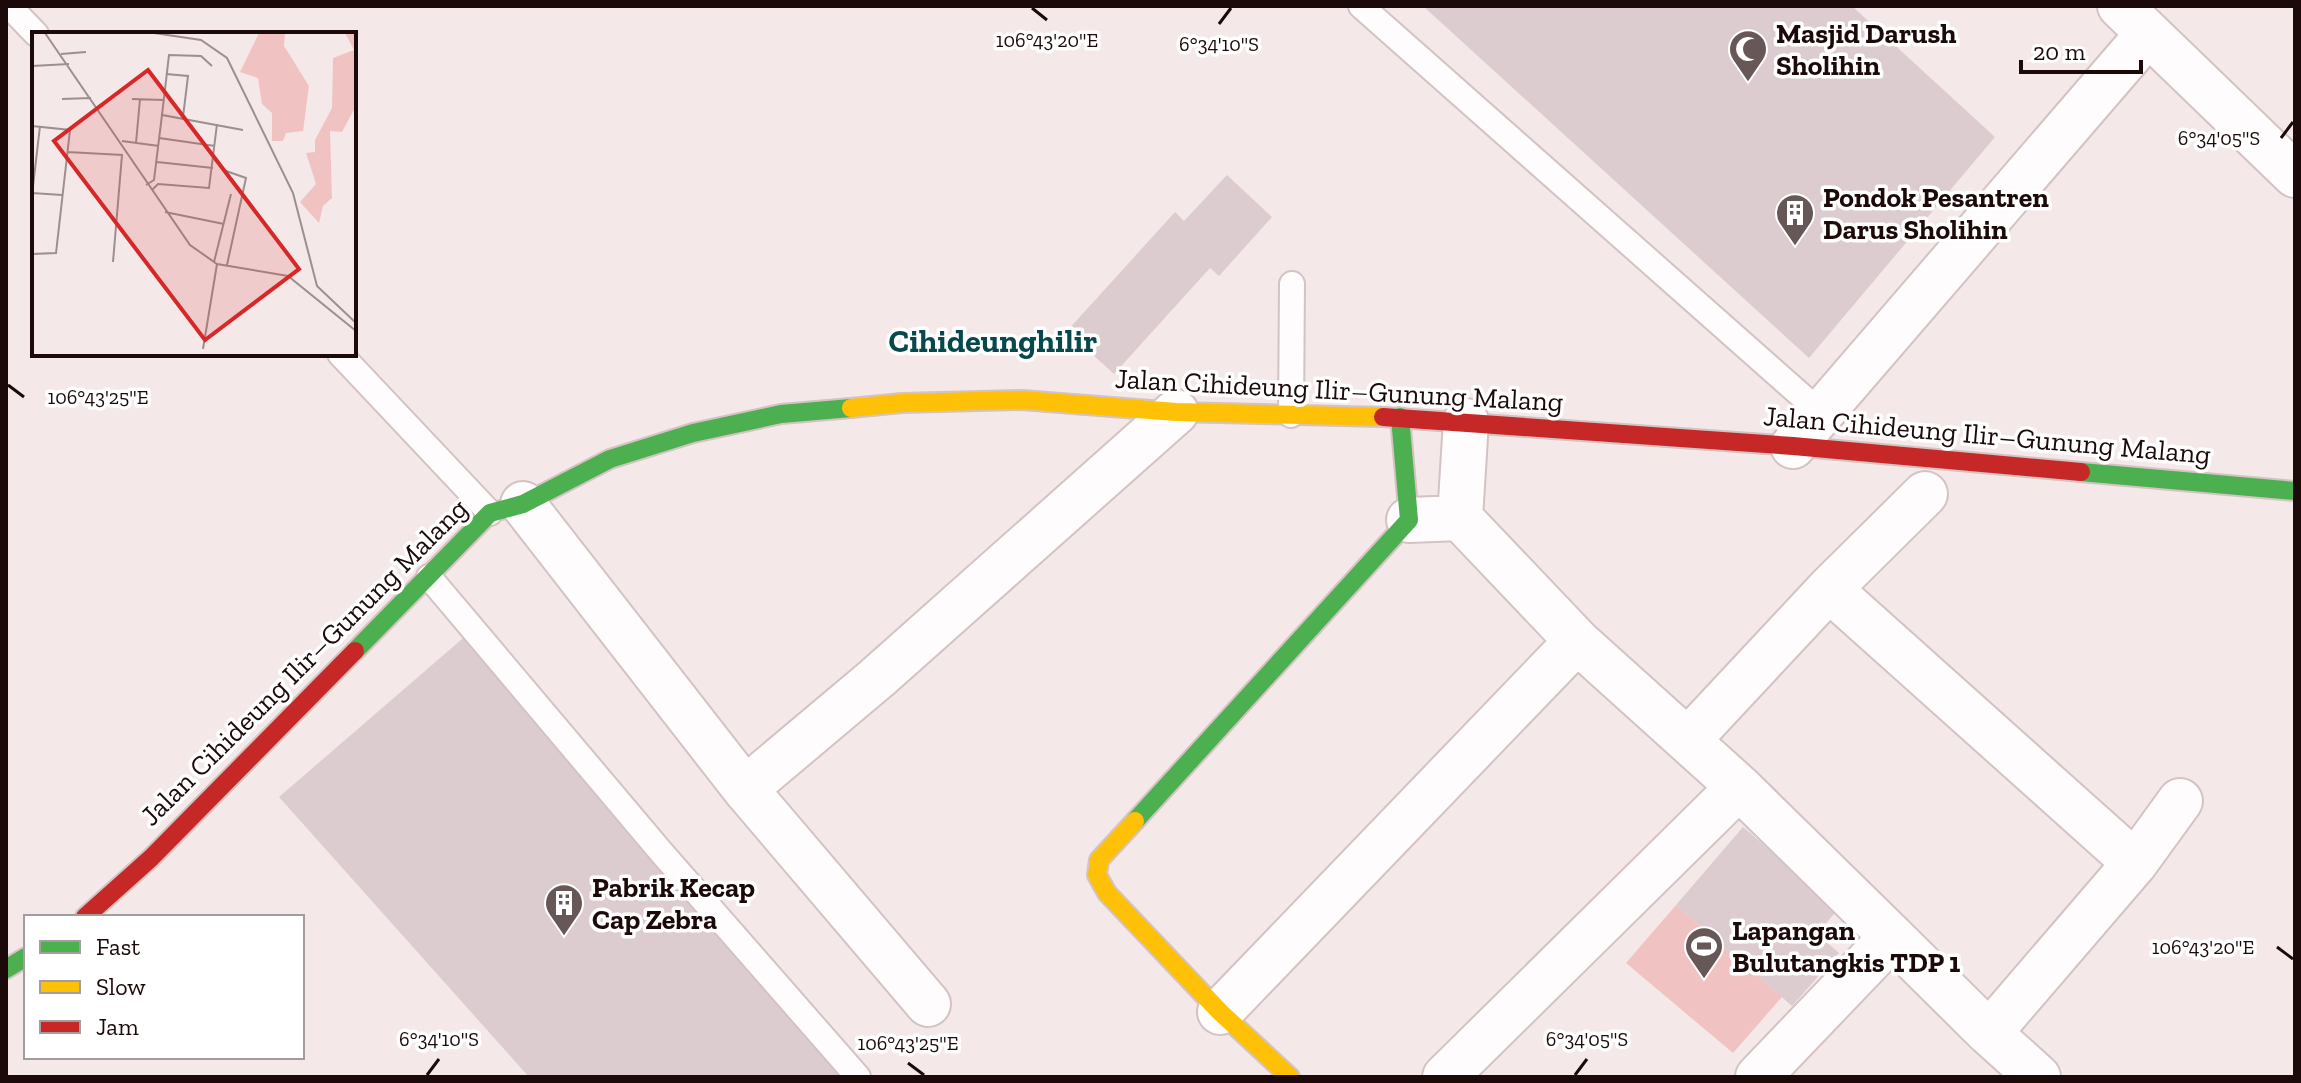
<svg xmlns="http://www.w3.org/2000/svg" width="2301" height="1083" font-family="'Zilla Slab',serif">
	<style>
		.green { fill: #f0c3c2 }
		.building { fill: #ddcccf }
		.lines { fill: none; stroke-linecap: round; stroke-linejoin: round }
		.lane-casing { stroke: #d3c3c2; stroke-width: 28 }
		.street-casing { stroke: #d3c3c2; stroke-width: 48 }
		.fast-casing { stroke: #d3c3c2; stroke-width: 22 }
		.slow-casing { stroke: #d3c3c2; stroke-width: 22 }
		.jam-casing { stroke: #d3c3c2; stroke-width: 22 }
		.lane { stroke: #fefcfc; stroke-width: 24 }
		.street { stroke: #fefcfc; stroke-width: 44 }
		.fast { stroke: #4caf50; stroke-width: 18 }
		.slow { stroke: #ffc107; stroke-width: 18 }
		.jam { stroke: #c62828; stroke-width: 18 }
		.ticks { fill: none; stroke: #1c0909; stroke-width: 3 }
		.labels { text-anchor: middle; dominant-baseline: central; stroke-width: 7; stroke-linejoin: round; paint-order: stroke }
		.poi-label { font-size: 28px; font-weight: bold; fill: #1c0909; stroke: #fff; text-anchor: start }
		.street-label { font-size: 28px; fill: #1c0909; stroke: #fff }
		.quarter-label { font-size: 32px; font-weight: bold; fill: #06484c; stroke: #fff }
		.inset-road { fill: none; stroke: #9e8f8f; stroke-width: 2 }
		.view { fill: #d62828; fill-opacity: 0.15; stroke: #d62828; stroke-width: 4 }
		.inset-edge { fill: none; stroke: #1c0909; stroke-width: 4 }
		.ticks-label { font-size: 20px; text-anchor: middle; fill: #1c0909; stroke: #fff; stroke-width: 7; stroke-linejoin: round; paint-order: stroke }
	</style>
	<rect width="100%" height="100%" fill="#f5e8e8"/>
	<!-- green -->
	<path class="green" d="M1676,905L1782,997L1733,1053L1626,963Z"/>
	<!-- building -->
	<path class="building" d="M1423,6H1852L1995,137L1809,358Z
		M1227,175L1272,217L1219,276L1210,268L1114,374L1067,331L1175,212L1184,221Z
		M469,633L842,1077H529L279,797Z
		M1743,827L1838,909L1817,934L1839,953L1792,1006L1676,905Z"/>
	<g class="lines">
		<defs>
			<path id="lane" d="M9,6L36,34
				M1361,6L1821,413
				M340,354L490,513
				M1291,415L1292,284
				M429,577L662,853L858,1077"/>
			<path id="street" d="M2120,6L2295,175
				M1793,446L2148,34
				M523,504L745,789L928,1004
				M1460,518L1466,421
				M1409,520L1460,518L1577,641L1739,787L1892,937L1758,1077
				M1829,589L2135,863
				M1688,740L1829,589L1925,494
				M745,789L877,678L1176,412
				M1892,937L1989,1033L2038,1077
				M1220,1012L1577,641
				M1989,1033L2135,863L2180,801
				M1445,1077L1739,787"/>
			<path id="fast" d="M2081,472L2295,491
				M355,651L490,513L523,504L610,459L693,433L781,414L851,408
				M1135,821L1409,520L1400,417
				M6,969L26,957"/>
			<path id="slow" d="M851,408L902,403L1022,400L1176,412L1383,417
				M1135,821L1099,860L1097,875L1107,893L1220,1012L1290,1077"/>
			<path id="jam" d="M1383,417L1793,446L2081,472
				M85,917L151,858L355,651"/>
		</defs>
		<!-- lane casing -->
		<use href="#lane" class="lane-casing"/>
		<!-- street casing -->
		<use href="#street" class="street-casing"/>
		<!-- fast casing -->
		<use href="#fast" class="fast-casing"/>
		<!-- slow casing -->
		<use href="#slow" class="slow-casing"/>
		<!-- jam casing -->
		<use href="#jam" class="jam-casing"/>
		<!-- lane -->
		<use href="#lane" class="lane"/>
		<!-- street -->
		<use href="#street" class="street"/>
		<!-- fast -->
		<use href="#fast" class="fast"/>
		<!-- slow -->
		<use href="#slow" class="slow"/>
		<!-- jam -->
		<use href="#jam" class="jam"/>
	</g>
	<!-- ticks -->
	<path class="ticks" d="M1032,8L1047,20M1219,24L1231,8M2281,138L2293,122M8,385L24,397M2277,947L2293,959M908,1063L924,1075M427,1075L439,1059M1575,1075L1587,1059"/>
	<!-- icons -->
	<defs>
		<symbol id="mosque-pin" viewBox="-11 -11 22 30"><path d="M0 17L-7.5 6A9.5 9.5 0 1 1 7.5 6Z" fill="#685757" stroke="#fff"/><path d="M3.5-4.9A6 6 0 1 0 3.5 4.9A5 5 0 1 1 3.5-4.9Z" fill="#fff"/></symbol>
		<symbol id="building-pin" viewBox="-11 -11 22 30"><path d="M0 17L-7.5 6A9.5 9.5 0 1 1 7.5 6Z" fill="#685757" stroke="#fff"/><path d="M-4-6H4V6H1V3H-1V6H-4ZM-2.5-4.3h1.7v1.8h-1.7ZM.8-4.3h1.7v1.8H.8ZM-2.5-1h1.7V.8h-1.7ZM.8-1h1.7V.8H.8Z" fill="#fff"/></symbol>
		<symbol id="stadium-pin" viewBox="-11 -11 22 30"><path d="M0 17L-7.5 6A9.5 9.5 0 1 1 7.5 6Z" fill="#685757" stroke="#fff"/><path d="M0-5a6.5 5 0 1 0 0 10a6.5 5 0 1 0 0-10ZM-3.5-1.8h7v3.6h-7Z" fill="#fff"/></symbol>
	</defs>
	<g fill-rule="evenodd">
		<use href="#mosque-pin" x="1726" y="27" width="44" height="60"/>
		<use href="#building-pin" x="1773" y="191" width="44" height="60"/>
		<use href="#building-pin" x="542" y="881" width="44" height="60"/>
		<use href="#stadium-pin" x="1682" y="924" width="44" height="60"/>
	</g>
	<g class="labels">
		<!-- poi labels -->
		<g class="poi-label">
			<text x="1776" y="33">Masjid Darush<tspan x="1776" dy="32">Sholihin</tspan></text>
			<text x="1823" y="197">Pondok Pesantren<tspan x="1823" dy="32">Darus Sholihin</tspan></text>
			<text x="592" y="887">Pabrik Kecap<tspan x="592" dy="32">Cap Zebra</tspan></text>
			<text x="1732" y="930">Lapangan<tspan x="1732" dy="32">Bulutangkis TDP 1</tspan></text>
		</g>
		<!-- street labels -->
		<g class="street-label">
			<text transform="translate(1339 390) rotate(3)">Jalan Cihideung Ilir–Gunung Malang</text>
			<text transform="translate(1987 435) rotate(5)">Jalan Cihideung Ilir–Gunung Malang</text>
			<text transform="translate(304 662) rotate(-45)">Jalan Cihideung Ilir–Gunung Malang</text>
		</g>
		<!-- quarter labels -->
		<g class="quarter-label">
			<text x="993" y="341">Cihideunghilir</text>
		</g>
	</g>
	<!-- overview -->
	<g transform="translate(32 32)">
		<rect width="324" height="324" fill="#f5e8e8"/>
		<path d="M227,1H253L252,14L277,54L271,99L254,101L251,109H240V81L230,72L226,46L208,40ZM313,1H324V74L310,100L298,99L300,166L291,174L287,191L268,170L284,152L274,121L283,120V108L300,76L301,26L322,18Z" fill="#f0c3c2"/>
		<path class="inset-road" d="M13,1L158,213L185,232L256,244L324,299M122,1L169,8L195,26L261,161L285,254L324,291M29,22L54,20M0,34L37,32M134,42L156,44L151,85M30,67L59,66M100,67L132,68M130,83L137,23L169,24L180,34M0,94L38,98L24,221L0,222M127,106L183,114M90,109L127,114M104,111L108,67M35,120L91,123M125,130L181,136M194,139L214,146L195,233M114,153L122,148L130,83L211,98M120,158L126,152L177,156L185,92M0,161L30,163M0,163L8,94M133,180L192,192M81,230L90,123M182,230L199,162M171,317L185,232"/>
		<path class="view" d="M116,38L267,237L173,308L22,109Z"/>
		<rect width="324" height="324" class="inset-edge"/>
	</g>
	<g class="ticks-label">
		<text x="1047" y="47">106°43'20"E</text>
		<text x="1219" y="51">6°34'10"S</text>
		<text x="2219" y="145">6°34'05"S</text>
		<text x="98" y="404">106°43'25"E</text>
		<text x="2203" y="954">106°43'20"E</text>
		<text x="439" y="1046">6°34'10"S</text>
		<text x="1587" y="1046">6°34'05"S</text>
		<text x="908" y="1050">106°43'25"E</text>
	</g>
	<!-- border -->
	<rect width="2301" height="1083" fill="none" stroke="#1c0909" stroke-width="16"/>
	<!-- legend -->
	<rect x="24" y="915" width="280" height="144" fill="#ffffff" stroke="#a49d9d" stroke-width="2"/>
	<rect x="40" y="941" width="40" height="12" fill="#4caf50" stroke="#a49d9d" stroke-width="2"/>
	<text x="96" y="955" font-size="24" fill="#1c0909">Fast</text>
	<rect x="40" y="981" width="40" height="12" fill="#ffc107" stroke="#a49d9d" stroke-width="2"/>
	<text x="96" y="995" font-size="24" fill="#1c0909">Slow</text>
	<rect x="40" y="1021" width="40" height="12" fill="#c62828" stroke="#a49d9d" stroke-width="2"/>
	<text x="96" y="1035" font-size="24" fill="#1c0909">Jam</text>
	<!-- scale -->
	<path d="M2021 60v12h120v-12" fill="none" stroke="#1c0909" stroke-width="4"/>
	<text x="2033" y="60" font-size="24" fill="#1c0909" stroke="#ffffff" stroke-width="6" paint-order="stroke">20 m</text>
</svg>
